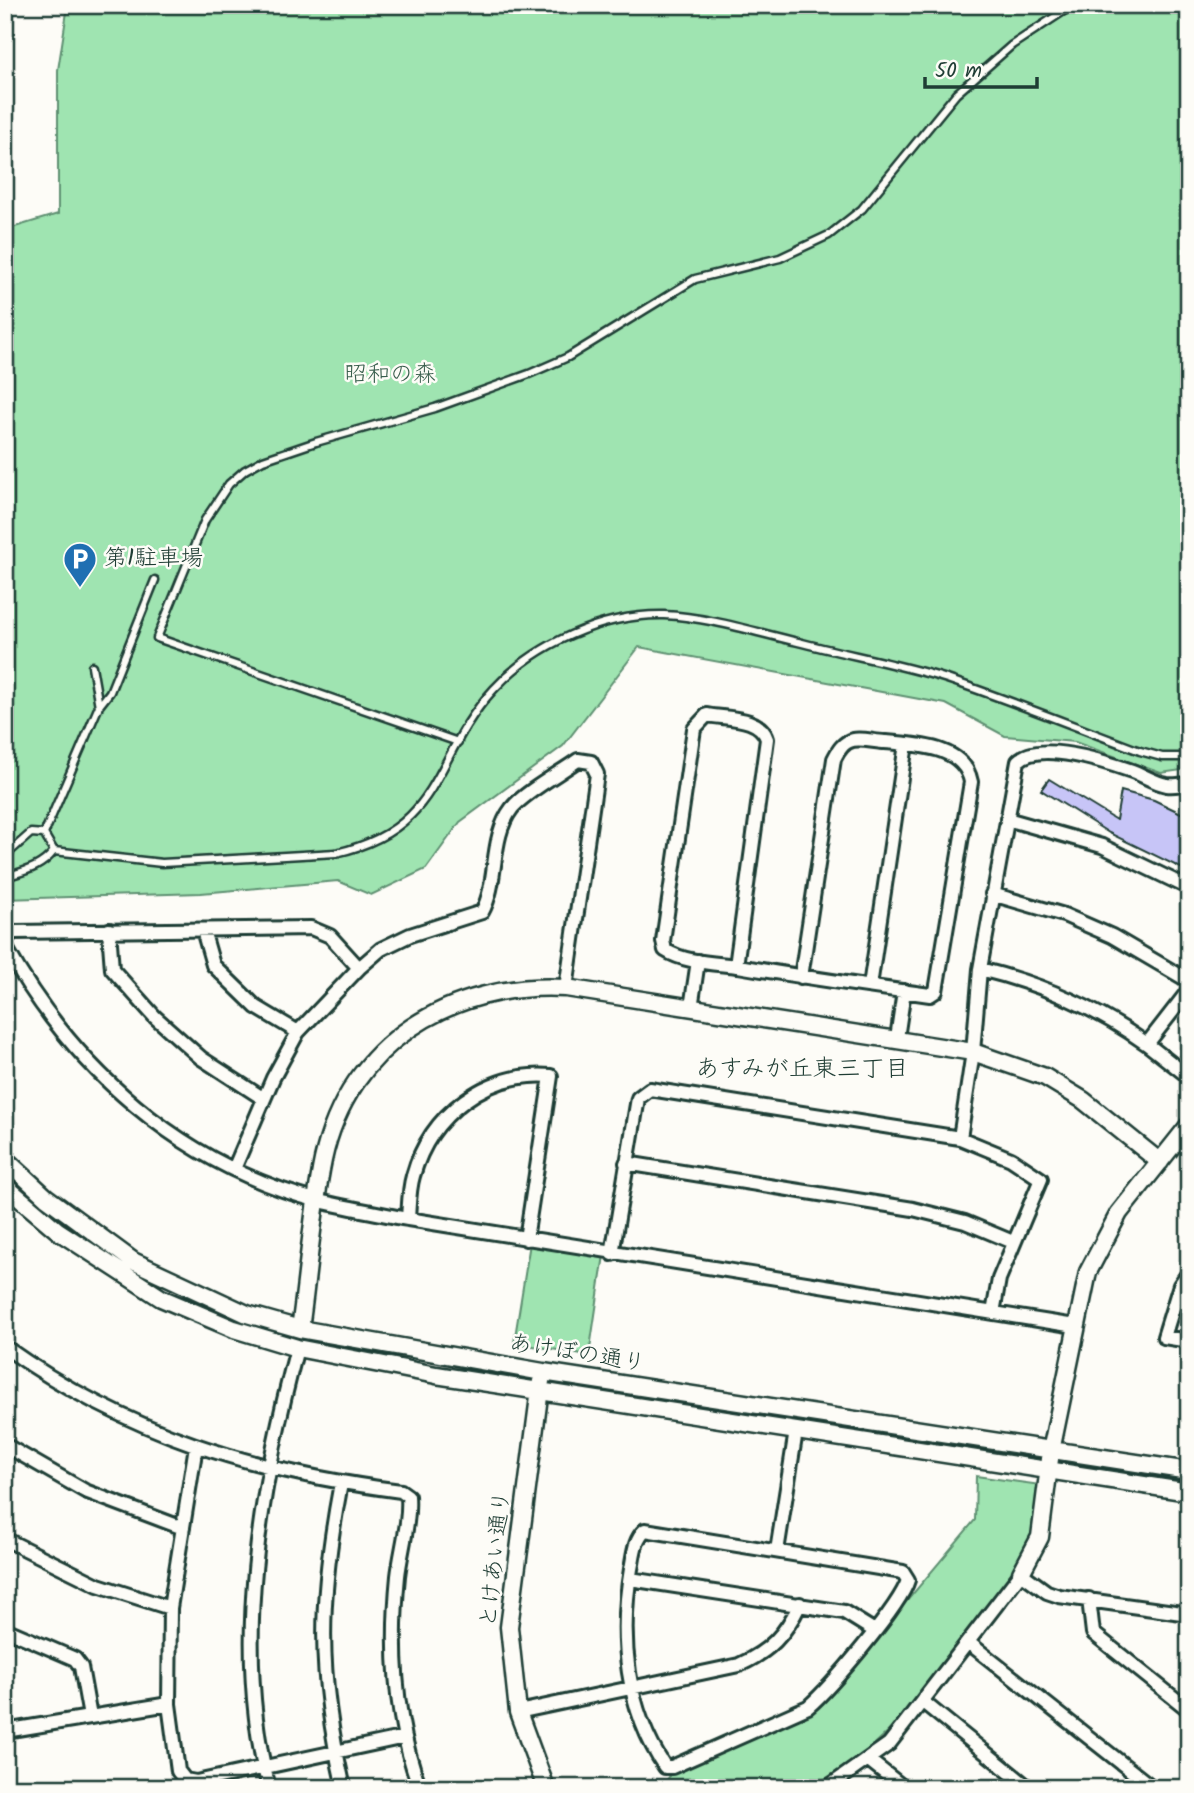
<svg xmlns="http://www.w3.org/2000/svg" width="1194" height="1793" font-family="Kalam,'Klee One',sans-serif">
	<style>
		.green { fill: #9fe4b1; stroke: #5f9072; stroke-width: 2 }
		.building { fill: #c7c5f7; stroke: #1f3d34; stroke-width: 2 }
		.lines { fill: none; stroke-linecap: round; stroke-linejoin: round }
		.lane-casing { stroke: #1f3d34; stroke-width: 11 }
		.street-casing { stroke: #1f3d34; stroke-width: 18 }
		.secondary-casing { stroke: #1f3d34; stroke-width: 21 }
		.lane { stroke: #fdfcf7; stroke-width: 6 }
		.street { stroke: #fdfcf7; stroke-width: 12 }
		.secondary { stroke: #fdfcf7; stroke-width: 16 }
		.labels { text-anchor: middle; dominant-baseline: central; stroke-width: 5; stroke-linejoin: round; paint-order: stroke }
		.park-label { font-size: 23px; fill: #395e4d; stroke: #fdfcf7 }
		.poi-label { font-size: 23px; fill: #1f3d34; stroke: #fdfcf7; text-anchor: start }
		.street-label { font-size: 23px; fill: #1f3d34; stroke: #fdfcf7 }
		.neighbourhood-label { font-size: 24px; fill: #1f3d34; stroke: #fdfcf7 }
	</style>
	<rect width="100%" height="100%" fill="#fdfcf7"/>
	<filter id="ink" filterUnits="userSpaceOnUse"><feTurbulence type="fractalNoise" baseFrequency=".0143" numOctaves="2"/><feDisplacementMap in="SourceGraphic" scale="14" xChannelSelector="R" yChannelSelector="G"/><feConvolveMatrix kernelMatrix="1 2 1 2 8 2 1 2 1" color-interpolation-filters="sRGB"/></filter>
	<g filter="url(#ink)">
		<!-- green -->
		<path class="green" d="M68,5H1189V769L1161,773L1075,742L1005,736L946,704L639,647L563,746L460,822L426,869L371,895L338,881L201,893L5,899V230L58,214V70Z
			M530,1243L604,1255L589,1355L514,1343Z
			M976,1476L1041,1485L1037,1528L1016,1570L894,1726L865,1753L811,1788H661L672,1773L808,1711L833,1689L975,1520Z"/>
		<!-- building -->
		<path class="building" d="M1049,779L1116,820L1121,791L1154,800L1181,813L1189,818V872L1109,833L1041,790Z"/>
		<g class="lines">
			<defs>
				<path id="lane" d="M92,666L99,706
					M458,742L157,638L205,520L229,484L245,470L263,460L316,442L435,408L529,374L568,357L695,279L780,258L829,235L862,209L956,94L1012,45L1073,5
					M44,834L99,706L110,692L155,580
					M44,834L54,851
					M54,851L162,863L336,853C445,828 431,757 494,689C535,644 602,614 664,615C709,617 755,632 798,642C848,655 899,664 947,679C1012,701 1076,727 1140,751L1162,757H1189
					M5,856L31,833L44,834
					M5,877C24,871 41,868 54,851"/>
				<path id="street" d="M1007,819L1102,846L1189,888
					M992,894L1064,915L1112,936L1189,981
					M109,930L112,969L155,1017L201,1058L264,1099
					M203,930L213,965L256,1007L298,1032
					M5,938L14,932L311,928L330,936L359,968
					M5,946C73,1069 181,1165 319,1201C348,1208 378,1213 408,1219L1075,1326
					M736,966L767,739C760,716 727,719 707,715L694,729L663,941L665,950C685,963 714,963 738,966C801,977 865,986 930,995L936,991L971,782C964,745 916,745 885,742C876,742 862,738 853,740C843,742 838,751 834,759L801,977
					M980,969C1042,984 1095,1007 1147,1044L1189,990
					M870,986L906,744
					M691,1008L698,961
					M897,1038L904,991
					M1147,1044L1189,1077
					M960,1138L973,1052L980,969L1018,761C1039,740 1106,762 1132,771C1143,775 1155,783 1167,785C1174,786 1182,784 1189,784
					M626,1163L913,1209L965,1222L1013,1242
					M234,1169L273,1078L298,1032L359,968L381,949L410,935L482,912C499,881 489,838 512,808C525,792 560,773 578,760L591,762L597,774L566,988
					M408,1219C409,1205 409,1189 413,1176C430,1114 487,1071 551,1076L526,1239
					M612,1254L638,1098L650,1089L960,1138L1011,1159L1041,1179L999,1279L993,1313
					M1189,1272L1180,1285L1164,1337L1189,1341
					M5,1347C127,1434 255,1472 401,1491L408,1496C410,1522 401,1550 398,1576C391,1647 394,1720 420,1788
					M5,1445L85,1491L183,1528
					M196,1446L170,1608L169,1704L178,1771L185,1780L196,1782L405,1737
					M341,1483C319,1598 317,1673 344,1788
					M645,1530L903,1572L908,1580C901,1605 830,1688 808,1707L672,1767H665C626,1709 619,1637 631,1569C634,1555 634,1540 645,1530Z
					M5,1539L98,1585L170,1608
					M777,1551L796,1431
					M630,1579L844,1612L873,1630
					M1089,1599L1093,1633L1189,1710
					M5,1629L75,1659L81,1667L90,1717
					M969,1643L1153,1788
					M923,1702L1029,1788
					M518,1712L739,1665C770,1651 785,1635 800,1604
					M5,1731L169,1704
					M870,1761L904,1788
					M269,1788C232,1646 260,1488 297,1348
					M827,1788L889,1744L1021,1573L1047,1592L1059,1596L1189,1614"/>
				<path id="secondary" d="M5,1159L46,1197L133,1261L247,1314L300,1329L543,1372L1189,1471
					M5,1186L58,1231L161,1298L234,1329L297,1348L436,1375L1189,1492
					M300,1329C308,1274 312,1213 323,1160C348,1043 452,981 566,988L973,1052L1045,1077L1083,1100L1160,1162
					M541,1381L509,1627L518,1712L546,1788
					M1021,1573L1040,1537L1051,1451L1088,1272L1119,1213L1189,1125"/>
			</defs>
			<!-- lane casing -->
			<use href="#lane" class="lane-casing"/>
			<!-- street casing -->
			<use href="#street" class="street-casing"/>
			<!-- secondary casing -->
			<use href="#secondary" class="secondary-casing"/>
			<!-- lane -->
			<use href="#lane" class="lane"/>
			<!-- street -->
			<use href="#street" class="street"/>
			<!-- secondary -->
			<use href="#secondary" class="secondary"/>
		</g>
	</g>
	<!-- icons -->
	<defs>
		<symbol id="parking-pin" viewBox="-11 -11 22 30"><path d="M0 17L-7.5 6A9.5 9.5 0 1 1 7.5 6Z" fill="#1f6fb2" stroke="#fdfcf7"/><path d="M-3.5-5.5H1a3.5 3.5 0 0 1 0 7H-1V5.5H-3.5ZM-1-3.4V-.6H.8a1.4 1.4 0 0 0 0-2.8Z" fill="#fff"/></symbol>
	</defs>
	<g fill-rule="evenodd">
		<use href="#parking-pin" x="61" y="540" width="38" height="52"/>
	</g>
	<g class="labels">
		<!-- park labels -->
		<g class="park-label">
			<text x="390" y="375">昭和の森</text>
		</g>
		<!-- poi labels -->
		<g class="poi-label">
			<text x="104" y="559">第1駐車場</text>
		</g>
		<!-- street labels -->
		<g class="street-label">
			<text transform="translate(577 1354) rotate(9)">あけぼの通り</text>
			<text transform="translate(496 1559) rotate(-84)">とけあい通り</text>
		</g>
		<!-- neighbourhood labels -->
		<g class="neighbourhood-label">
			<text x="802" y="1069">あすみが丘東三丁目</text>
		</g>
	</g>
	<!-- margin -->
	<rect width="1194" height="1793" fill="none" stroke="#fdfcf7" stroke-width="28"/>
	<rect x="14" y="14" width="1166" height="1765" fill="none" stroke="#1f3d34" stroke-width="2.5" filter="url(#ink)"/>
	<!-- scale -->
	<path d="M925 77v10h112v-10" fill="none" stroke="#1f3d34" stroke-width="3.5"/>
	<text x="935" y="77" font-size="21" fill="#1f3d34" stroke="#fdfcf7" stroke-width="5" paint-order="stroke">50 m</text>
</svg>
